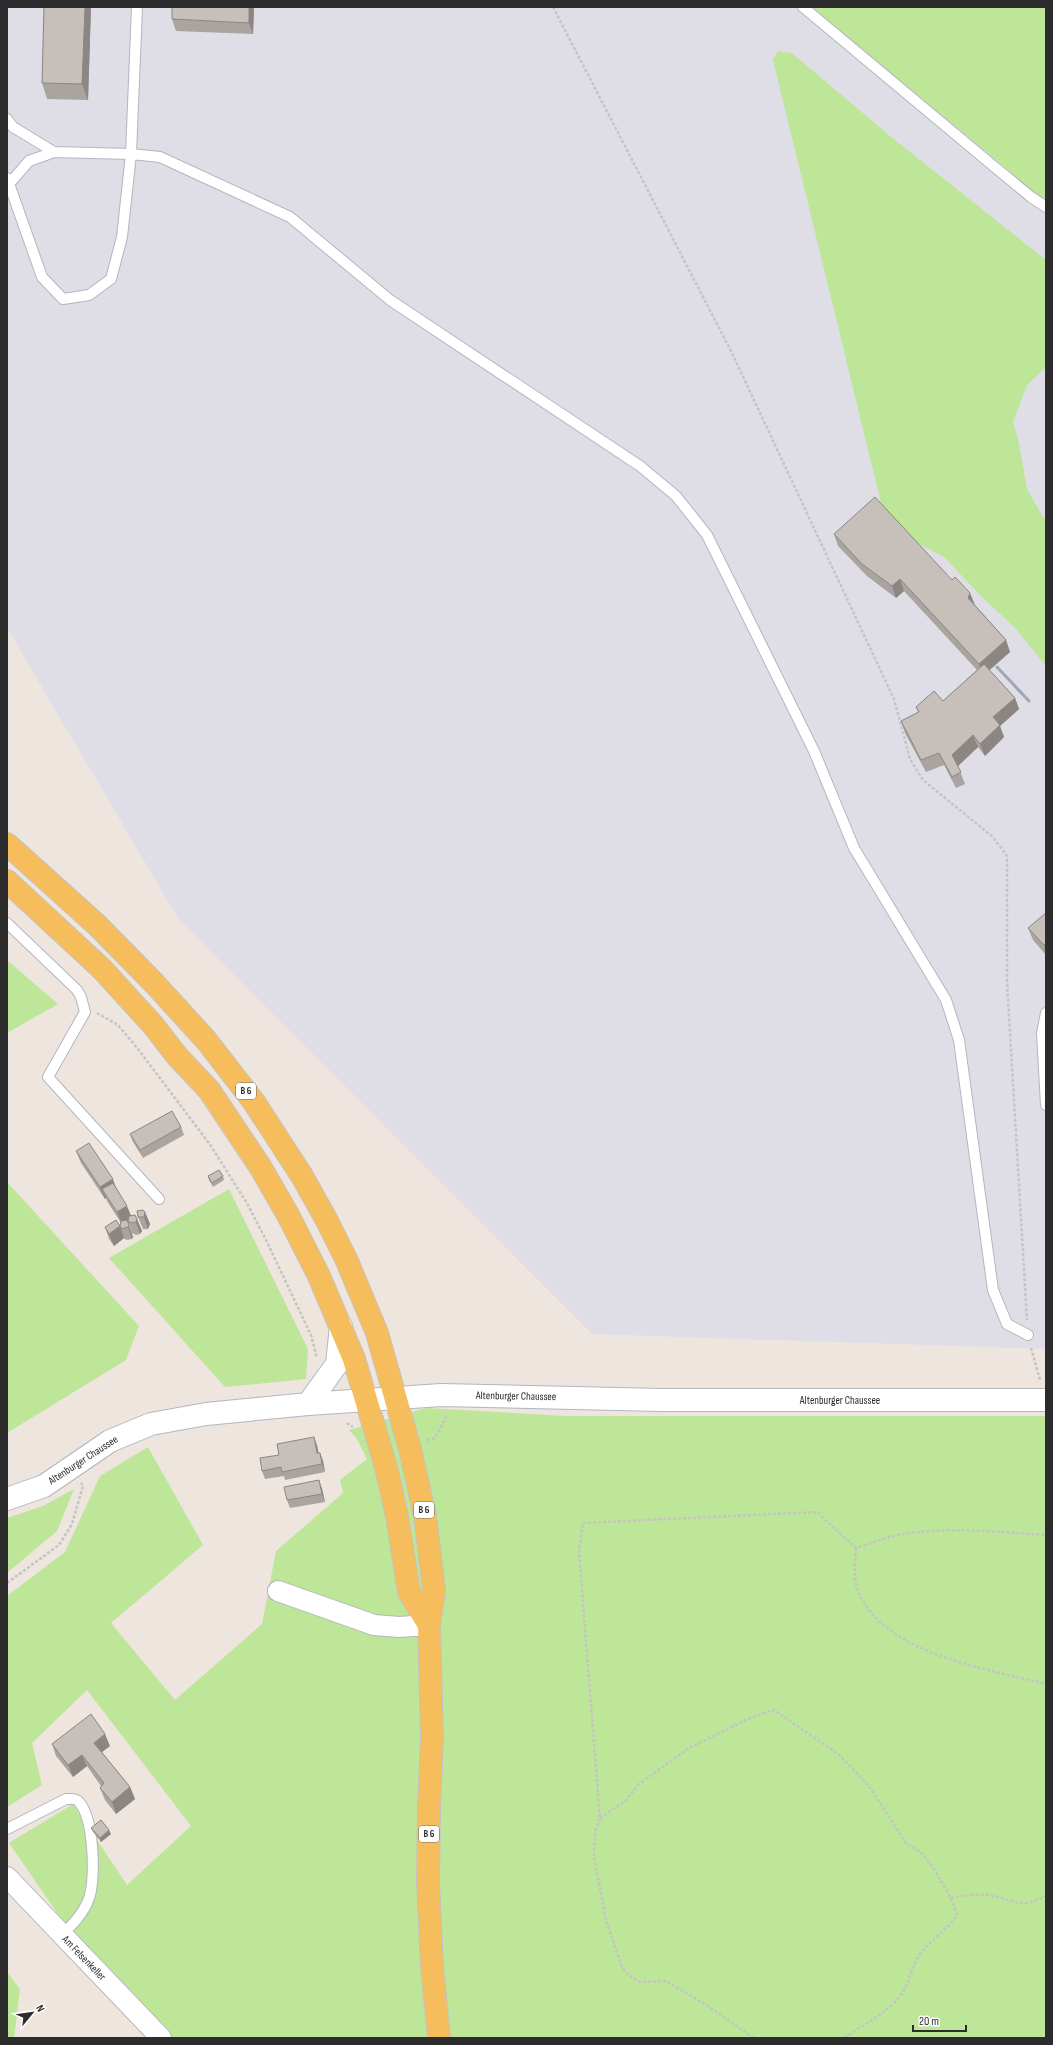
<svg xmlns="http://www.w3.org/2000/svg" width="1053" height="2045" font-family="'Sofia Sans Condensed',sans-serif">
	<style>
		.industrial { fill: #dfdee6 }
		.green { fill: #bde699 }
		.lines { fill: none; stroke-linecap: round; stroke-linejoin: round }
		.lane-casing { stroke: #b2b6c0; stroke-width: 12 }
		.street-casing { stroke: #b2b6c0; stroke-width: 22 }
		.secondary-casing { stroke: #b2b6c0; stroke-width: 24 }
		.primary-casing { stroke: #c4c4c4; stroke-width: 24 }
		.path { stroke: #c4c4c4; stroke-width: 2.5; stroke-dasharray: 3 2; stroke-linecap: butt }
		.lane { stroke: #fff; stroke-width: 10 }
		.street { stroke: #fff; stroke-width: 20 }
		.secondary { stroke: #fff; stroke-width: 22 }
		.primary { stroke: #f5bd5c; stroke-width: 22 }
		.rail { stroke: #a0a6b6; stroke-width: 3 }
		.wall { fill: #aaa4a0 }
		.shaded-wall { fill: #8b8682 }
		.building { fill: #c6bfba; stroke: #8b8682 }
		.labels { text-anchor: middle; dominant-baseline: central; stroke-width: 3.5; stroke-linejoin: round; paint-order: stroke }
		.shield { fill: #fff; stroke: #6b6b6b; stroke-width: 1 }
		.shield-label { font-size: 10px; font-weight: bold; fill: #2c2c2c }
		.street-label { font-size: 11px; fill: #2c2c2c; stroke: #fff }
	</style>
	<rect width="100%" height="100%" fill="#eee5de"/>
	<!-- industrial -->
	<path class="industrial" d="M7,7H1046V1349L592,1334L179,920L7,628Z"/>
	<!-- green -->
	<path class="green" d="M810,7H1046V202L1039,198L1000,163Z
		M778,51L792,53L890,136L1046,260V367L1027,385L1013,422L1019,443L1027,489L1046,522V666L1015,628L981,596L944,557L915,542L883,511L773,60Z
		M7,960L58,1004L7,1033Z
		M7,1182L139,1326L126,1360L7,1433Z
		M229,1189L308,1349L306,1379L225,1387L109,1258Z
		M426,1408L567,1416H1046V2038H173L73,1936L9,1843L73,1804L127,1885L191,1826L87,1690L32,1743L42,1785L7,1807V1596L65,1552L100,1476L148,1447L203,1545L111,1623L175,1700L262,1624L276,1551L343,1493L340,1480L367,1459L357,1439L349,1430Z
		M74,1489L57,1531L7,1573V1518L43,1506Z
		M7,1972L20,1989L14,2038H7Z"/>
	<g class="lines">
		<defs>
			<path id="lane" d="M803,7L991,164L1031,197L1046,207
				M7,119L13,127L54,152L131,154L160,157L290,217L390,300L640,466L676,496L707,535L814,751L854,848L946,1000L959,1040L993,1290L1007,1324L1028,1335
				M7,178L42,277L63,299L89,295L111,279L122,237L131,154L137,7
				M9,184L29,161L54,152
				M7,923L77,990L81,997L85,1012L48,1077L159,1199
				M1046,1013L1042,1033L1046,1105
				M7,1829L66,1799C71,1799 75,1798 78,1801C94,1816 96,1879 89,1898C84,1913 73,1924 62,1935"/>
			<path id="street" d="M278,1591L374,1625L399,1627L429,1625
				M7,1877L161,2038"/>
			<path id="secondary" d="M308,1404L337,1364L341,1326
				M7,1499L44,1486L110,1441L151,1424L206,1414L308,1404L441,1395L662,1400H1046"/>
			<path id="primary" d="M7,844L97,925L154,983L206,1040L254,1102L302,1176L326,1219L347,1261L377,1333L410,1449L425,1516L434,1590L429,1625L432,1738L429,1807L428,1883L432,1966L439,2038
				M7,881L102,969L153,1025L177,1056L209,1090L261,1168L288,1215L319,1276L354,1359L386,1467L397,1516L409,1592L429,1625"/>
		</defs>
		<!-- lane casing -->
		<use href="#lane" class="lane-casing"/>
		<!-- street casing -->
		<use href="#street" class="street-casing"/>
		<!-- secondary casing -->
		<use href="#secondary" class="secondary-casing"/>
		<!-- primary casing -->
		<use href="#primary" class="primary-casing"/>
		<!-- path -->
		<path class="path" d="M553,7L731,351L894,699L910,759L923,780L993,837L1007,856V982L1027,1320
			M97,1013L118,1025L138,1049L211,1146L248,1205L266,1240L311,1335L317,1358
			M1031,1348L1040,1380
			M347,1423L353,1427
			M427,1440L435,1438L447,1415
			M856,1548C855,1562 853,1578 858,1591C883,1654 988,1669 1046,1684
			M7,1583L59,1545L72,1524L83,1486L81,1483
			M600,1818L625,1801L639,1784L689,1748L752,1717L774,1710L838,1754L854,1770L869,1786L906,1843L923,1854L934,1869L951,1898L957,1915C947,1931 931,1939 921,1953C912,1965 911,1977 904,1990C892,2011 864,2024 844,2038
			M951,1898C967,1895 983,1893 998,1897C1023,1903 1020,1908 1046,1896
			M754,2038L708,2006L666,1981L639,1982L628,1975L622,1967L606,1920L599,1883L594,1857L595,1832L600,1819L579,1552L583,1523L817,1512L856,1548C869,1544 883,1538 897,1535C948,1526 995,1532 1046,1535"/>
		<!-- lane -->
		<use href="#lane" class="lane"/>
		<!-- street -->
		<use href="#street" class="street"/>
		<!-- secondary -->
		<use href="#secondary" class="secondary"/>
		<!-- primary -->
		<use href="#primary" class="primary"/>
		<!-- rail -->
		<path class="rail" d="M997,667L1029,701"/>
	</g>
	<!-- wall -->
	<path class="wall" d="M44,7H91L88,100L47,99L42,83Z
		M254,7L253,34L176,31L172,19Z
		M834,534L975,605L1006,640L1010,652L989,670L1015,698L1019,709L1000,726L1004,737L985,756L978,747L958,766L965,784L956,788L944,765L926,772L905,733L901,721L918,712L916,707L943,701L977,670L904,591L896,598L867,576L838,546Z
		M1046,913V955L1033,940L1028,928Z
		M181,1127L184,1135L143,1158L133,1142L130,1134Z
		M76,1151L116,1187L131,1216L135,1215L142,1231L140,1234L136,1235L132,1233L128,1221V1220L127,1221L133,1237L132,1239L126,1240L124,1238L114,1246L109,1239L105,1227L120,1226L121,1223L107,1201L106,1198L105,1199L81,1163Z
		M208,1176H223L224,1180L213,1187L209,1180Z
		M143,1210L150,1224L148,1229H143L138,1217Z
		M317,1445L318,1453H320L323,1461L325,1472L285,1480L284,1476L265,1479L262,1471L279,1455Z
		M319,1480L322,1489L325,1502L290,1508L287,1500Z
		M52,1744L110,1746L102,1752L130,1787L135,1799L116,1814L105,1800L100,1788L101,1786L87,1766L73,1777L56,1756Z
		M91,1828L111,1834L101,1842L93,1832Z"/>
	<!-- shaded-wall -->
	<path class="shaded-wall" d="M85,7H91L88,100L82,84Z
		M249,7H254L253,34L249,23Z
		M900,579L904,591L896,598L892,586Z
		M970,593L975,605L968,598Z
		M1006,640L1010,652L983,676L979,664Z
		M1015,698L1019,709L1000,726L1004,737L985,756L980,744L993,717Z
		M973,735L978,747L957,767L952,755Z
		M1046,944V951L1044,945Z
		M113,1179L117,1191L102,1189L106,1198L105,1199L100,1187Z
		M127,1206L132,1218L122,1224L117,1212Z
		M145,1212L150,1224L148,1229L144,1217Z
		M137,1219L142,1231L140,1234L136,1222Z
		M129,1225L133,1237L132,1239L128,1227Z
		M120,1226L124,1238L114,1246L109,1234Z
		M314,1437L317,1445L320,1461L317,1453Z
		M320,1453L323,1461L325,1472L322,1464Z
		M319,1480L322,1489L325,1502L322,1494Z
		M105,1734L110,1746L98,1755L94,1743Z
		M82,1755L87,1766L73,1777L68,1765Z
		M130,1787L135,1799L116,1814L112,1802Z
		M109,1830L111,1834L101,1842L100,1838Z"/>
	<!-- building -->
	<path class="building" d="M44,7H85L82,84L42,83Z
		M172,7H249V23L172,19Z
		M875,497L952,580L955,577L970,593L968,598L1006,640L979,664L900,579L892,586L862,564L834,534Z
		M984,664L1015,698L993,717L1000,725L980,744L973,735L952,755L961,772L952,777L939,753L921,760L901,721L919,712L916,707L934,691L943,701Z
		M1046,913V944L1044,945L1028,928Z
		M172,1111L181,1127L140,1150L130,1134Z
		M89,1143L113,1179L100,1187L76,1151Z
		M219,1170L223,1176L212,1183L208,1176Z
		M113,1183L127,1206L117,1212L102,1189Z
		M143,1210L145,1212L144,1217H138L137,1211Z
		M135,1215L137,1219L136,1222L132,1223L128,1221L129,1216Z
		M116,1220L120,1226L121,1221L127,1220L129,1225L128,1227L122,1229L120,1226L109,1234L105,1227Z
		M314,1437L317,1453H320L322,1464L282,1472L281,1467L262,1471L260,1458L279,1455L277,1444Z
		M319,1480L322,1494L287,1500L284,1487Z
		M91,1714L105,1734L94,1743L130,1787L112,1802L100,1788L104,1783L82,1755L68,1765L52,1744Z
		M101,1820L109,1830L100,1838L91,1828Z"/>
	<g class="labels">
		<!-- shield labels -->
		<g class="shield">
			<rect x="236" y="1083" width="20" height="16" rx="3"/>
			<rect x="414" y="1502" width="20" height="16" rx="3"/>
			<rect x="419" y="1826" width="20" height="16" rx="3"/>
		</g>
		<g class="shield-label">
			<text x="246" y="1091">B 6</text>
			<text x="424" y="1510">B 6</text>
			<text x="429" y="1834">B 6</text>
		</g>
		<!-- street labels -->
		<g class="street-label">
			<text transform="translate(516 1396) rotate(1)">Altenburger Chaussee</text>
			<text x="840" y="1400">Altenburger Chaussee</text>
			<text transform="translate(83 1460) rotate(-33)">Altenburger Chaussee</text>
			<text transform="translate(84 1958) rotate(46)">Am Felsenkeller</text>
		</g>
	</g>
	<!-- border -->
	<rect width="1053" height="2045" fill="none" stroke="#2c2c2c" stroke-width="16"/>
	<!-- north arrow -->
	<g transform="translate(32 2013) rotate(61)" stroke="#ffffff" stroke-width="3" paint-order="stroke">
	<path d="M0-3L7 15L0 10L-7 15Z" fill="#2c2c2c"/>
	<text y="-6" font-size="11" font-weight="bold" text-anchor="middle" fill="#2c2c2c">N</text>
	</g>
	<!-- scale -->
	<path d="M913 2025v6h53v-6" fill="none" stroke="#2c2c2c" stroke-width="2"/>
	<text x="919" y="2025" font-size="12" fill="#2c2c2c" stroke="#ffffff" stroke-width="3" paint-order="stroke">20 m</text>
</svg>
